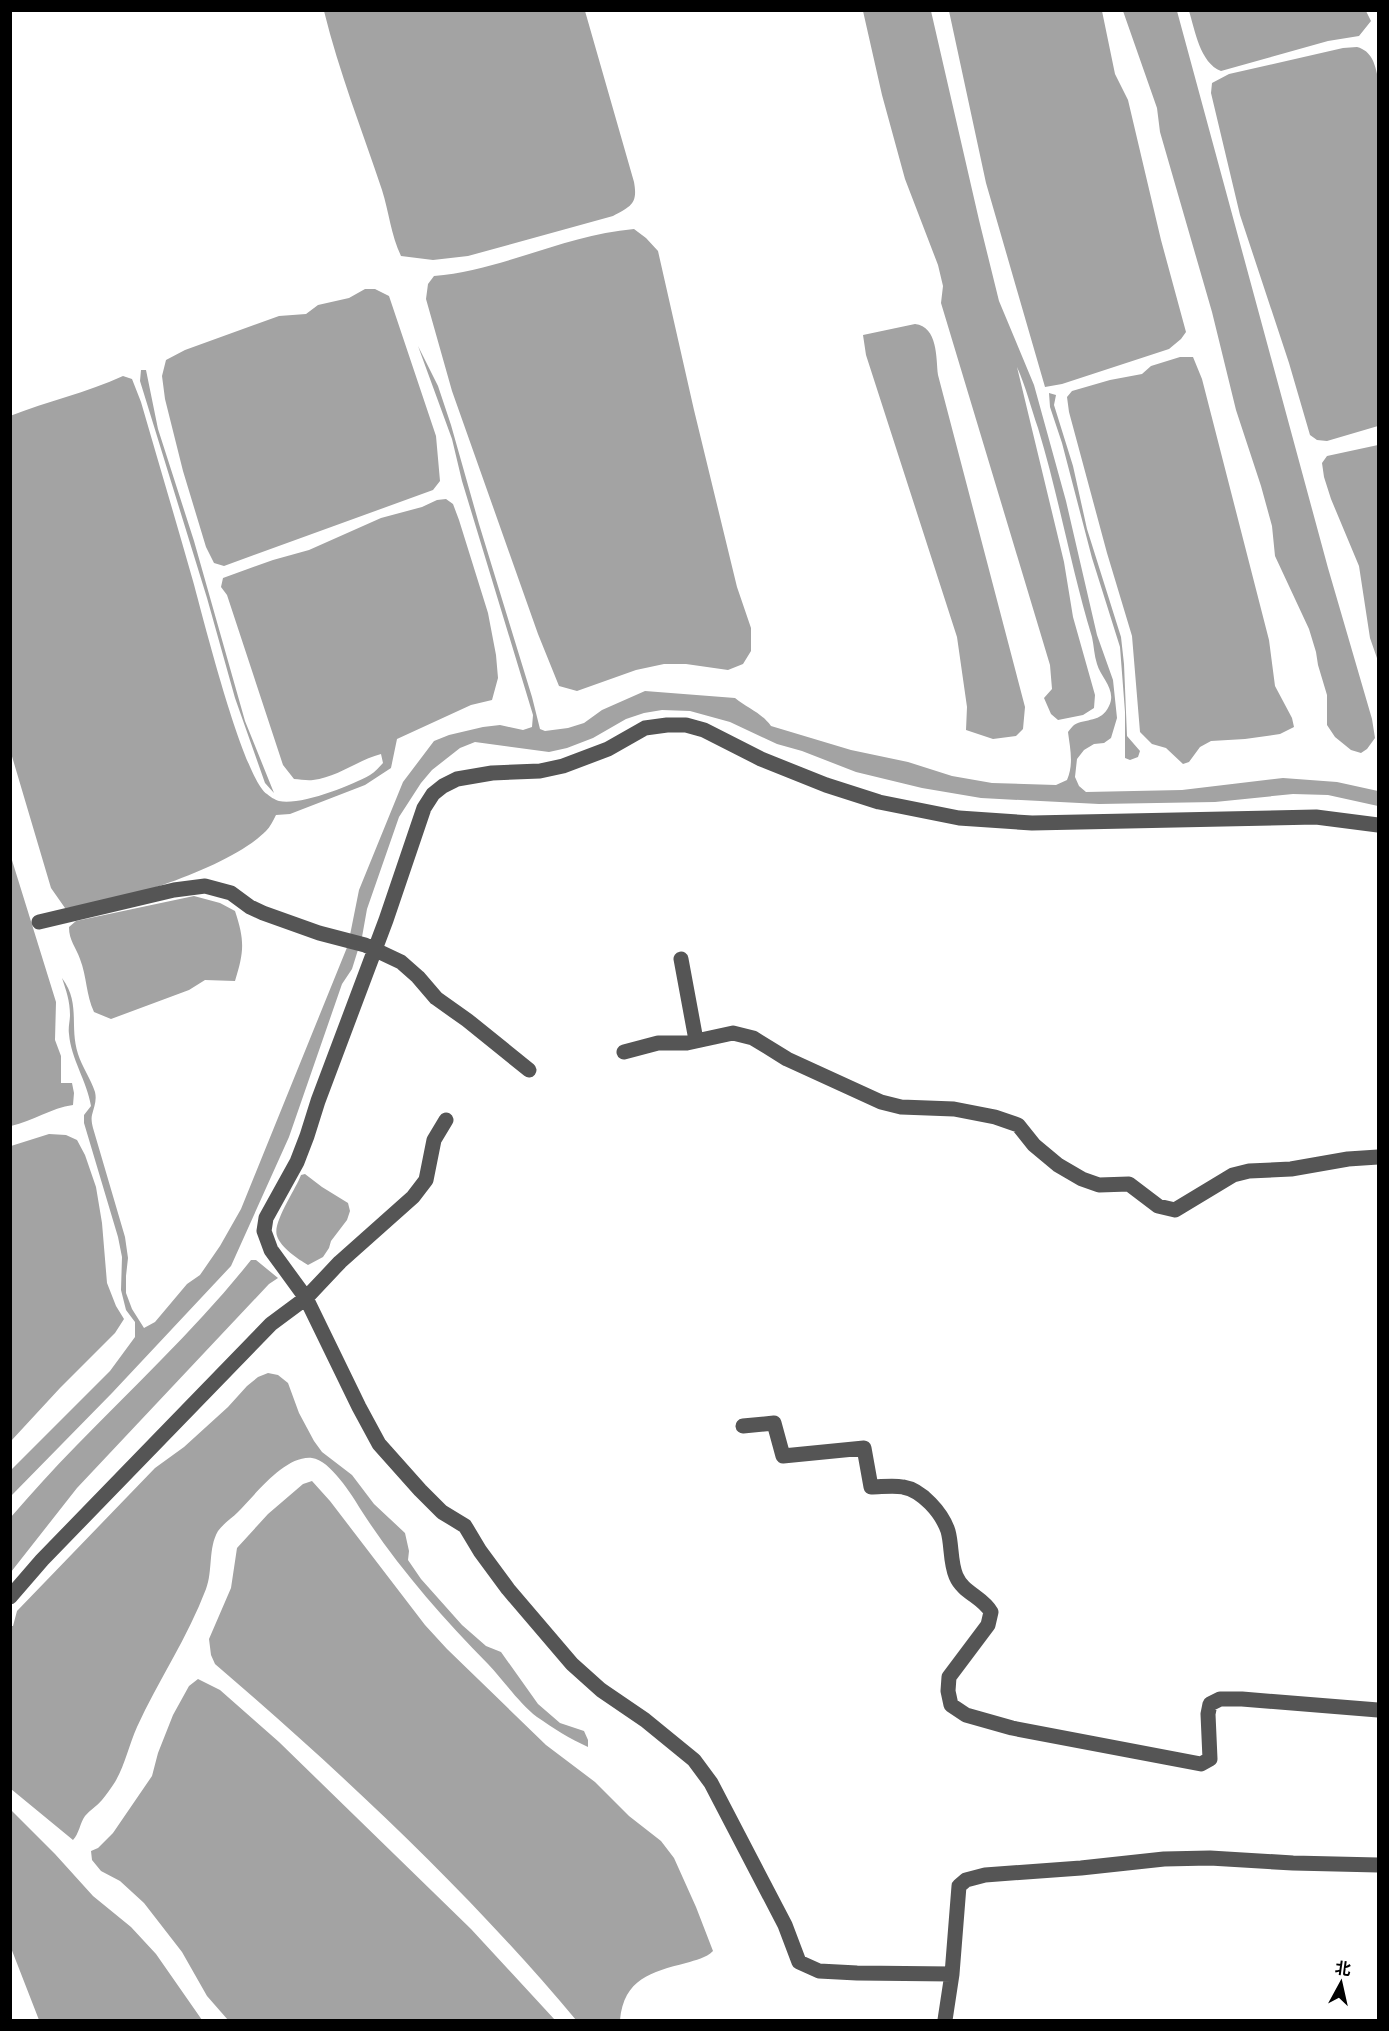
<svg xmlns="http://www.w3.org/2000/svg" width="1389" height="2031" font-family="'Space Grotesk','Noto Sans SC',sans-serif">
	<style>
		.water { fill: #a3a3a3 }
		.lines { fill: none; stroke-linecap: round; stroke-linejoin: round }
		.minor { stroke: #555; stroke-width: 15 }
	</style>
	<rect width="100%" height="100%" fill="#fff"/>
	<!-- water -->
	<path class="water" d="M324,11H585L634,182C638,204 631,206 613,216L468,256L433,260L401,256C391,235 389,212 382,190C362,130 339,72 324,11Z
		M863,11H931L979,220L999,301L1034,385L1066,501L1097,635L1113,680L1117,718L1111,738L1104,743L1094,744L1084,750L1077,759L1075,777L1079,786L1086,792L1182,790L1283,778L1337,782L1378,791V806L1328,795L1293,794L1215,802L1099,804L981,798L922,788L856,772L802,751L777,744L730,722L690,711L662,710L644,713L626,719L593,738L567,748L549,752L475,742L460,748L432,770L421,783L399,817L367,909L362,937L352,969L342,984L289,1137L231,1266L112,1393L11,1496L10,1471L110,1371L135,1337V1322L126,1310L121,1290L122,1257L118,1237L84,1123V1115L91,1106C87,1081 71,1059 69,1034C68,1027 70,1021 70,1015C70,1001 66,990 62,978C81,1004 69,1025 78,1054C82,1067 91,1079 95,1092C97,1101 94,1107 92,1115C91,1119 92,1124 93,1128L125,1237L128,1258L126,1276V1293L132,1309L144,1328L155,1322L187,1284L200,1275L220,1246L241,1209L348,945L359,890L403,782L434,741L449,735L483,727L500,725L523,730L532,727L533,715L462,481L452,439L418,346L438,386L451,425L479,524L532,697L540,729L545,731L568,728L584,723L602,710L645,691L735,698C747,708 762,713 771,726L851,750L908,762L952,776L992,783L1056,785L1067,780C1074,764 1070,748 1068,732C1070,729 1072,727 1074,725C1086,718 1101,723 1109,706C1117,690 1101,678 1097,664C1094,655 1094,646 1092,637C1071,568 1059,497 1038,428C1031,408 1026,387 1017,367L1064,562L1073,617L1095,695L1094,708L1083,715L1058,720L1051,714L1044,698L1052,689L1050,665L941,303L943,286L938,265L905,179L882,95Z
		M949,11H1102L1115,74L1128,100L1161,240L1186,332L1181,339L1169,349L1062,384L1045,387L986,183Z
		M1123,11H1177L1328,568L1372,719L1375,738L1367,749L1361,753L1351,750L1335,737L1327,725V695L1318,665L1316,652L1309,629L1275,556L1272,526L1261,486L1236,410L1212,312L1160,132L1157,108Z
		M1189,11H1366L1371,21L1359,36L1328,41L1221,71C1200,63 1195,30 1189,11Z
		M1357,47C1372,51 1375,64 1378,78V426L1327,441L1317,440L1310,435L1289,363L1240,215L1211,93L1212,83L1229,74L1343,48Z
		M634,229L646,238L658,251L694,410L737,587L751,628V651L743,664L728,670L686,664H664L636,670L577,691L559,686L538,634L452,391L426,299L428,284L434,276C503,270 565,235 634,229Z
		M365,289H375L389,296L436,436L440,481L433,490L224,566L214,563L206,547L183,471L165,399L162,376L166,360L185,350L279,316L306,314L318,305L349,298Z
		M915,324C938,327 936,357 938,375L1025,707L1023,729L1016,736L993,739L966,730L967,707L957,637L866,355L863,335Z
		M1180,357H1193L1202,379L1269,640L1275,686L1292,718L1294,727L1280,734L1245,739L1211,741L1200,747L1189,762L1183,764L1166,748L1152,744L1140,732L1132,636L1107,553L1069,412L1067,397L1072,391L1110,380L1142,374L1151,366Z
		M141,370H146L158,429L194,541L245,721L274,793L265,783L235,698L207,598L140,381Z
		M123,376L132,379L141,402C158,461 176,521 193,581C203,617 243,778 267,794C269,796 275,800 279,801C299,806 351,786 370,775C375,772 379,767 383,763L381,754C358,760 338,777 313,780C307,781 300,779 294,779L283,765L227,595L221,587L223,578L273,560L309,550L381,518L422,507L437,500L446,499L453,504L459,520L488,613L496,655L498,678L492,700L471,705L397,739L391,768L365,785L290,814L276,815C273,821 270,827 266,831C229,868 117,904 65,908L51,888L11,753L10,416C48,401 86,393 123,376Z
		M1049,393L1056,395L1054,405L1073,466L1087,529L1121,637L1124,664L1127,736L1140,751L1138,757L1130,760L1125,758V712L1120,647L1092,558L1062,443L1050,407Z
		M1378,445V661L1370,638L1359,566L1331,499L1324,477L1322,463L1327,456Z
		M11,857L56,1002L55,1040L61,1056V1083H72L74,1093L73,1105C51,1108 33,1121 11,1126Z
		M194,896L220,903L235,911C245,941 244,952 235,981L205,980L189,990L111,1019L94,1012C86,995 87,977 80,959C76,947 69,941 69,927L76,921Z
		M49,1134L66,1135L77,1140L85,1155L96,1187L102,1223L107,1283L116,1306L124,1319L115,1333L60,1388L11,1441V1146Z
		M305,1174L322,1187L348,1203L350,1211L347,1220L331,1241L329,1248L323,1257L308,1265C298,1259 281,1248 277,1236C272,1223 296,1189 301,1175Z
		M251,1260H256L278,1278L269,1284L77,1488L11,1572V1517C32,1493 53,1469 76,1446C135,1385 198,1327 251,1260Z
		M268,1373L278,1375L288,1383L299,1413L314,1441L322,1452L352,1475L374,1504L405,1533L409,1551L408,1560L421,1579L462,1625L486,1646L501,1652L538,1704L560,1723L584,1731L588,1740V1747C570,1739 553,1728 537,1717C519,1703 504,1681 488,1664C441,1616 397,1566 361,1510C352,1495 330,1460 312,1458C285,1455 255,1495 238,1512C232,1518 223,1524 218,1531C208,1548 213,1571 206,1589C188,1637 158,1681 137,1727C129,1745 125,1765 115,1782C111,1788 106,1795 102,1800C97,1806 90,1810 85,1816C80,1823 79,1834 73,1840L11,1789L10,1626H13L17,1611L155,1468L184,1447L228,1407L247,1386L258,1377Z
		M312,1481L330,1501L425,1625L447,1649L546,1745L595,1782L629,1816L661,1841L674,1858L696,1907L713,1951C706,1958 696,1960 686,1963C651,1972 624,1979 620,2020H576C468,1891 343,1774 215,1664L211,1655L209,1639L231,1588L237,1548L268,1514L303,1484Z
		M198,1679L220,1690L279,1742L471,1929L555,2020H228L207,1996L182,1952L144,1903L120,1881L101,1871L92,1860L91,1851L98,1848L113,1833L152,1776L158,1753L173,1715L189,1686Z
		M11,1810L55,1854L93,1896L131,1927L156,1954L202,2020H39L11,1948Z"/>
	<g class="lines">
		<!-- minor -->
		<path class="minor" d="M1378,825L1316,817L1032,823L959,818L879,802L826,785L761,759L704,730L686,725H667L645,728L608,749L563,766L540,771L492,773L457,779L443,786L433,794L424,808L386,920L318,1101L307,1136L297,1162L266,1218L264,1231L271,1250L306,1298L359,1407L379,1444L420,1490L442,1512L465,1526L480,1551L508,1589L572,1664L601,1690L645,1720L694,1760L711,1783L785,1925L799,1962L819,1971L857,1973L952,1974L959,1886L966,1880L985,1875L1081,1868L1164,1859L1210,1858L1293,1863L1378,1865
			M39,922L174,890L205,886L231,893L250,907L263,913L319,933L365,945L401,962L418,977L436,998L467,1020L529,1070
			M681,959L696,1040
			M624,1052L658,1043H687L733,1033L753,1038L787,1059L881,1102L901,1107L954,1109L995,1117L1018,1125L1034,1145L1058,1165L1082,1179L1099,1185L1129,1184L1158,1206L1175,1210L1233,1175L1249,1171L1291,1169L1348,1159L1378,1157
			M743,1426L774,1423L783,1456L864,1448L871,1487C881,1487 893,1485 903,1487C922,1490 942,1513 948,1531C952,1545 950,1562 956,1576C963,1593 983,1597 991,1612L988,1625L949,1677L948,1691L951,1705L966,1715L1012,1728L1201,1764L1210,1759L1208,1714L1210,1704L1220,1699H1242L1378,1710
			M10,1597L42,1560L271,1324L306,1298L340,1262L413,1197L426,1180L434,1140L446,1120
			M945,2020L952,1974"/>
	</g>
	<!-- border -->
	<rect width="1389" height="2031" fill="none" stroke="#000000" stroke-width="24"/>
	<!-- north arrow -->
	<g transform="translate(1341 1983) rotate(8)" stroke="#ffffff" stroke-width="4.5" paint-order="stroke">
	<path d="M0-4.5L10 22L0 15L-10 22Z" fill="#000000"/>
	<text y="-9" font-size="16" font-weight="bold" text-anchor="middle" fill="#000000">北</text>
	</g>
</svg>
